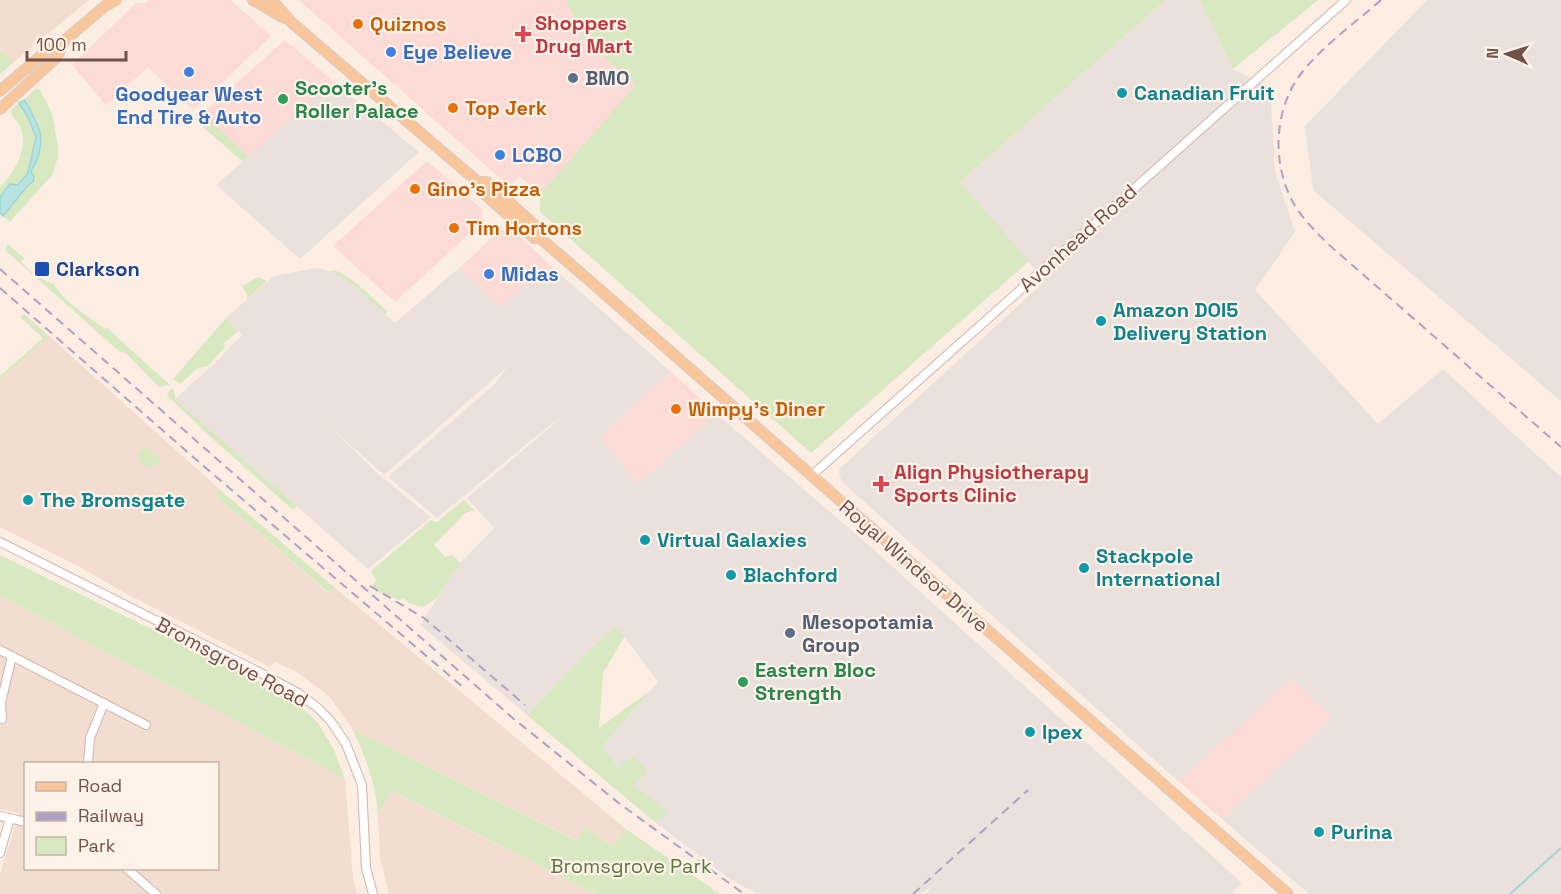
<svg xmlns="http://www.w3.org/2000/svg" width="1561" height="894" font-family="'Space Grotesk',sans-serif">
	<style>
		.residential { fill: #f3ddd0; fill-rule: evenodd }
		.commercial { fill: #fcdad6 }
		.industrial { fill: #eae1dd }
		.green { fill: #d8e8c1 }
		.water { fill: #b7e4e3; stroke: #9ed6d4; stroke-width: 1.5 }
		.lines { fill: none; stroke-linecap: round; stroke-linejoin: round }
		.stream { stroke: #9ed6d4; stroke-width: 2 }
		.minor-casing { stroke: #ceb5ac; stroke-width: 10 }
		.major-casing { stroke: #d8cecc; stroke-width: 12 }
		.minor { stroke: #fff; stroke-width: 8 }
		.major { stroke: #f9c69b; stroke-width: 10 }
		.rail { stroke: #aea1c4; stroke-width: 2; stroke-dasharray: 9 6; stroke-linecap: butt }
		.food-dot { fill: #e8710a; stroke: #fff2e8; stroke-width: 2 }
		.health-dot { fill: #e0444e; stroke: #fff2e8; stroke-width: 2 }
		.shop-dot { fill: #3f7fe0; stroke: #fff2e8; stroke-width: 2 }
		.service-dot { fill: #5c6f8a; stroke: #fff2e8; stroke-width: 2 }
		.culture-dot { fill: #0f9aa8; stroke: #fff2e8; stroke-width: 2 }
		.leisure-dot { fill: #2e9e5b; stroke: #fff2e8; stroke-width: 2 }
		.transit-dot { fill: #1a4fb4; stroke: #fff2e8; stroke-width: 2 }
		.labels { text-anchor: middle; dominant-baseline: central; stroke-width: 4.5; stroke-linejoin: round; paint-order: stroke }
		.health-label { font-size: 20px; font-weight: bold; fill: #be3a42; stroke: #fff2e8; text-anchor: start }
		.food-label { font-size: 20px; font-weight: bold; fill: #c56008; stroke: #fff2e8; text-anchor: start }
		.shop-label { font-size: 20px; font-weight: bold; fill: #366cbe; stroke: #fff2e8; text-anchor: start }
		.service-label { font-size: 20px; font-weight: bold; fill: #4e5e75; stroke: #fff2e8; text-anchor: start }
		.leisure-label { font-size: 20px; font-weight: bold; fill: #27864d; stroke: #fff2e8; text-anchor: start }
		.culture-label { font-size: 20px; font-weight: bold; fill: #0d838f; stroke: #fff2e8; text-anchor: start }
		.street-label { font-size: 20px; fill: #725149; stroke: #fff2e8 }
		.transit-label { font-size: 20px; font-weight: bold; fill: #164399; stroke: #fff2e8; text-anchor: start }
		.park-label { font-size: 20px; fill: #5b7842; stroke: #fff2e8 }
	</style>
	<rect width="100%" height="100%" fill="#fbede2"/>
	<!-- residential -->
	<path class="residential" d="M0,0H89L14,62L0,51Z
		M49,336L219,489L215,495L328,593L334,587L626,829L612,846L585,827L578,841L353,730L330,697L297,672L275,662L270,667L127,594L76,565L0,527V380Z
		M0,596L345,779L353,878L357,894H0V875L19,813L0,809ZM26,764H218V868H26Z
		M390,790L595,894H389L380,857L378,815Z"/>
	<!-- commercial -->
	<path class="commercial" d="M148,0H230L271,36L193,110L148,67L106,105L72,65L136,3H146Z
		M299,0H566L583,39L637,85L540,194L519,176L509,186Z
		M285,40L334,82L249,157L203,113Z
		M427,161L482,209V222L395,302L333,246Z
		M501,230L515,232L550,265L500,308L459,268Z
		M671,372L717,414L638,484L600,437Z
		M1292,678L1333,717L1222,819L1178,781Z"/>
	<!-- industrial -->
	<path class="industrial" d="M1165,0H1197L1201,3L1233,69L1270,87L1275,172L1295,232L1255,290L1378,424L1443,369L1561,477V894H1309L1222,819L1332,718L1292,679L1178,781L842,482L838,470L1045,281L960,182Z
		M1427,0H1561V401L1313,190L1305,126Z
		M334,82L419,152L300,259L216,185Z
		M550,265L671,372L600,437L638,484L717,414L882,557L1242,883L1233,891L1236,894H925L934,885L920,894H758L731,880L655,822L668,811L632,785L635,756L617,768L603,746L658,682L617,627L591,648L527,715L420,625L460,563L494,528L467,498L563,416L539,434L437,518L388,477L495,384L507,367L384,475L327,424L377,473L431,517L368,569L175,399L216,362L242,335L227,317L274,276L315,268L331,271L352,284L395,323L459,268L500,307Z"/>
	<!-- green -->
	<path class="green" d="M566,0H1165L960,182L1029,261L811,453L540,212V194L636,85L583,39Z
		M1197,0H1318L1233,69L1201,3Z
		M0,51L14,62L0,74Z
		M35,89L40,90L52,113L58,147V158L52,175L10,222L3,216L29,184L33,182L34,176L31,172L36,163L38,121L24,100Z
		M19,103L28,117L36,137L28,173L18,185L0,197V187C15,171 29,150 20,126C17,120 11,117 11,110Z
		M203,113L249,157L242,161L196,121L195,120Z
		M8,244L24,258L21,261C28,271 41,280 54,284C64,303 88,315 104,329L106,327L170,385L159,387L126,353L120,352L5,250Z
		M334,270C353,277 371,297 387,311L386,315L352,284L331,271Z
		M258,277L267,281L247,299V294L242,286Z
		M24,314L49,336L0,380V376L43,338L20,317Z
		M227,317L238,331L224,343L225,347L208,366L198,368L180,384L173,379Z
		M171,388L174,390L175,399L297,506L293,510L204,431C192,418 179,408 167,395Z
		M147,447L161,460L159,464L154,465L153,468L142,466L138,458L139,452Z
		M219,489L334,587L329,593L215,495Z
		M464,500L474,510L465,513L434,545L445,557L453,555L460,563L437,598L423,607L411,604L403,598L400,600L378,592L372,586L376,580L371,571L431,520L437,522Z
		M0,555L290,697L318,723L334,750L345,779L0,596Z
		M616,627L625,636L603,673L599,728L650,691L603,746L617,767L635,756L647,773L633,785L668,811L655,822L527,715L591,648Z
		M353,730L577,841L585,827L612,846L626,829L720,894H595L391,790L378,815C375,781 367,761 353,730Z"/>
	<!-- water -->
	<path class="water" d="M24,100C41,126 48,143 31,172L34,176L33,182L29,184L3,216L0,213V197L10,184L18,185L28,173L36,137L28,117L19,103Z"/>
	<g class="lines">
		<!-- stream -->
		<path class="stream" d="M1510,894L1561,848"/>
		<defs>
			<path id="minor" d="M811,476L1346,0
				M0,542L255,670L298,693L318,708L330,720L346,744L362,785L366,868L373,894
				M0,650L146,725
				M2,719L1,703L12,656
				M88,764L90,738L104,703
				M0,816L26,822
				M0,853L10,818
				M126,868L156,894"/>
			<path id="major" d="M253,0L284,18
				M272,0L291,22L478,182L480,190L534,238H540L590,281L1288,894
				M0,91L49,49L64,41L105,6L116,0
				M0,109L57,57L64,41
				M478,182H487L541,231L540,238"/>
		</defs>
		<!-- minor casing -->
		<use href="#minor" class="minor-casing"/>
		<!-- major casing -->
		<use href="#major" class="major-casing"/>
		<!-- minor -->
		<use href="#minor" class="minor"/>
		<!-- major -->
		<use href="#major" class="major"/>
		<!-- rail -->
		<path class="rail" d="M1381,0C1355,23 1325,44 1303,71C1272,109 1271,169 1297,209C1306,222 1317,233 1328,244L1561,447
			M0,269L515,720L620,804L744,894
			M0,288L200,463L464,688
			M370,586L424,618L525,705
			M913,894L1028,790"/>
	</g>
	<!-- markers -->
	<g class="food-dot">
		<circle cx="358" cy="24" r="6"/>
		<circle cx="453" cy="108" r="6"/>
		<circle cx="415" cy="189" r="6"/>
		<circle cx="454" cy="228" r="6"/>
		<circle cx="676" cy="409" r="6"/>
	</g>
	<g class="health-dot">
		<path d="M520 25h6v6h6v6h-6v6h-6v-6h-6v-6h6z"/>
		<path d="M878 475h6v6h6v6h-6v6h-6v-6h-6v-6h6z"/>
	</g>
	<g class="shop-dot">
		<circle cx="391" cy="52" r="6"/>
		<circle cx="189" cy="72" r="6"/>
		<circle cx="500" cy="155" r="6"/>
		<circle cx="489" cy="274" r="6"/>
	</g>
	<g class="service-dot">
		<circle cx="573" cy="78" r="6"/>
		<circle cx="790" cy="633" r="6"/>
	</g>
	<g class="culture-dot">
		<circle cx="1122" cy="93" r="6"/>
		<circle cx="1101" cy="321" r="6"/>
		<circle cx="28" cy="500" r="6"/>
		<circle cx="645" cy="540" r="6"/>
		<circle cx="1084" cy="568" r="6"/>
		<circle cx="731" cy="575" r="6"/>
		<circle cx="1030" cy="732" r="6"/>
		<circle cx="1319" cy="832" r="6"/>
	</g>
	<g class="leisure-dot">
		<circle cx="283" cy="99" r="6"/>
		<circle cx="743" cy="682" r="6"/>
	</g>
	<rect class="transit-dot" x="34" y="261" width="16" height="16" rx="3"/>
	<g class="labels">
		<!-- health labels -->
		<g class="health-label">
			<text x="535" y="23">Shoppers<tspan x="535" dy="23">Drug Mart</tspan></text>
			<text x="894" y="472">Align Physiotherapy<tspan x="894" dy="23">Sports Clinic</tspan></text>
		</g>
		<!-- food labels -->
		<g class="food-label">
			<text x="370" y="24">Quiznos</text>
			<text x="465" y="108">Top Jerk</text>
			<text x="427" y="189">Gino's Pizza</text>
			<text x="466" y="228">Tim Hortons</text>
			<text x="688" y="409">Wimpy's Diner</text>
		</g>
		<!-- shop labels -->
		<g class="shop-label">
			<text x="403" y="52">Eye Believe</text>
			<text x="189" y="94" text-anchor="middle">Goodyear West<tspan x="189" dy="23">End Tire &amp; Auto</tspan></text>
			<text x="512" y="155">LCBO</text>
			<text x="501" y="274">Midas</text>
		</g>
		<!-- service labels -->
		<g class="service-label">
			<text x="585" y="78">BMO</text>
			<text x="802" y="622">Mesopotamia<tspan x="802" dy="23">Group</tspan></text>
		</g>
		<!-- leisure labels -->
		<g class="leisure-label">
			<text x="295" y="88">Scooter's<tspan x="295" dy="23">Roller Palace</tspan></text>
			<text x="755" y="670">Eastern Bloc<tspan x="755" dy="23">Strength</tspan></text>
		</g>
		<!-- culture labels -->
		<g class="culture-label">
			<text x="1134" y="93">Canadian Fruit</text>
			<text x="1113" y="310">Amazon DOI5<tspan x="1113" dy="23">Delivery Station</tspan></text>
			<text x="40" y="500">The Bromsgate</text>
			<text x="657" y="540">Virtual Galaxies</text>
			<text x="1096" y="556">Stackpole<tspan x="1096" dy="23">International</tspan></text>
			<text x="743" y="575">Blachford</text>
			<text x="1042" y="732">Ipex</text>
			<text x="1331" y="832">Purina</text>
		</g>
		<!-- street labels -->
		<g class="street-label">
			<text transform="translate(1078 238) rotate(-42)">Avonhead Road</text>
			<text transform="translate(914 566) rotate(41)">Royal Windsor Drive</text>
			<text transform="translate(232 662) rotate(28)">Bromsgrove Road</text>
		</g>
		<!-- transit labels -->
		<g class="transit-label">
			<text x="56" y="269">Clarkson</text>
		</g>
		<!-- park labels -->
		<g class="park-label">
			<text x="631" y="866">Bromsgrove Park</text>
		</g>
	</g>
	<!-- legend -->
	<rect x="24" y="762" width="195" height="108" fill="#fff2e8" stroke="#c7b2a8" stroke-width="1.5"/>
	<rect x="36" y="782" width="30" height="9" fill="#f9c69b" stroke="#c7b2a8" stroke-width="1.5"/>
	<text x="78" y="792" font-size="18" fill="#725149">Road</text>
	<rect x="36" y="812" width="30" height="9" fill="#aea1c4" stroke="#c7b2a8" stroke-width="1.5"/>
	<text x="78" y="822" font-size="18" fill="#725149">Railway</text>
	<rect x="36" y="837" width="30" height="18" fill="#d8e8c1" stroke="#c7b2a8" stroke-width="1.5"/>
	<text x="78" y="852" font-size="18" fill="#725149">Park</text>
	<!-- north arrow -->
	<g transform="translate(1507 54) rotate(273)" stroke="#fff2e8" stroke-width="4.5" paint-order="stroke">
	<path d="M0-4.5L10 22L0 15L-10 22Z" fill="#725149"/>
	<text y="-9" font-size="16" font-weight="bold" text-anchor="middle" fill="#725149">N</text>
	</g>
	<!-- scale -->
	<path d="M27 51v9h99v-9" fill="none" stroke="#725149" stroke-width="3"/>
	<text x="36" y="51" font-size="18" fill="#725149" stroke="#fff2e8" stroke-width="4.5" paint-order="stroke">100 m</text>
</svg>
